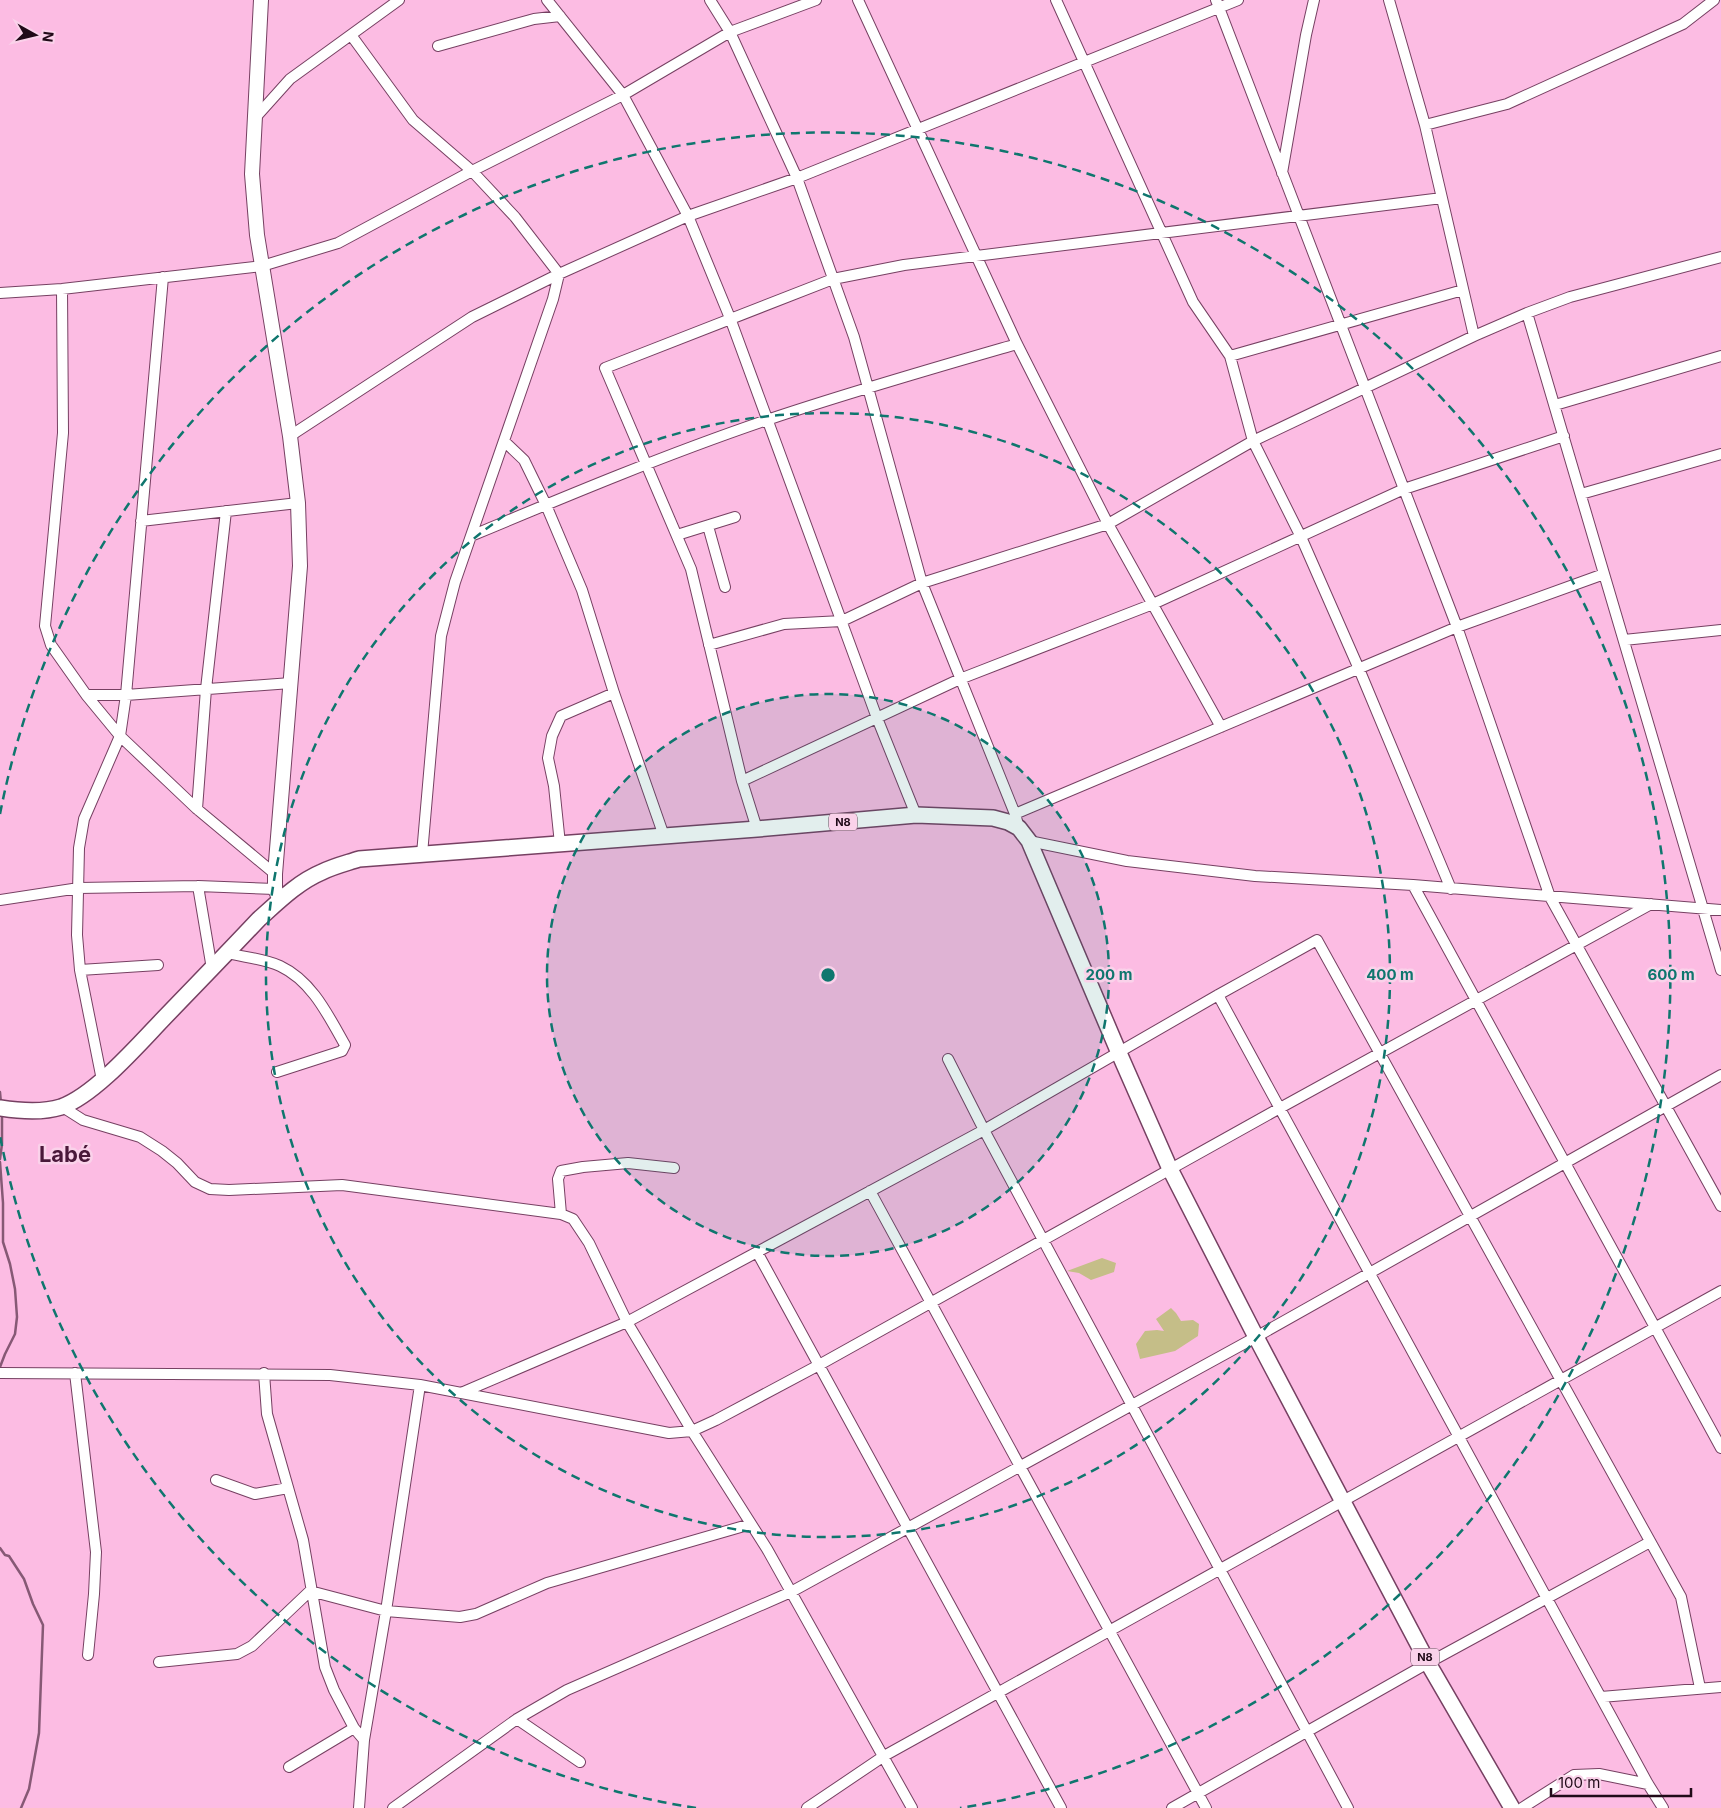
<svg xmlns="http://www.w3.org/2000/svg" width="1721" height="1808" font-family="Inter,sans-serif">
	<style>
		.green { fill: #c5be88 }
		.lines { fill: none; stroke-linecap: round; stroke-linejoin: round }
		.stream { stroke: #865975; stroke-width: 2.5 }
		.street-casing { stroke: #764062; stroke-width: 12 }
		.secondary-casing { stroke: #764062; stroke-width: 16 }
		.primary-casing { stroke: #764062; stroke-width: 18 }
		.street { stroke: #fff; stroke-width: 10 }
		.secondary { stroke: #fff; stroke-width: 14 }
		.primary { stroke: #fff; stroke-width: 15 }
		.ring { fill: none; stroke: #0f766e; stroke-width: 2.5; stroke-dasharray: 9 6 }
		.labels { text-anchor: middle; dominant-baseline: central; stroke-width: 5; stroke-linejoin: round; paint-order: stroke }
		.shield { fill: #fad2ea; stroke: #614657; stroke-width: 1 }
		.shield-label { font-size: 11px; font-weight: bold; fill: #200a18 }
		.town-label { font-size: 22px; font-weight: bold; fill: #4a183a; stroke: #fad2ea }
		.centre { fill: #0f766e; stroke: #fad2ea; stroke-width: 2.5 }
		.ring-label { font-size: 15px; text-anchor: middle; font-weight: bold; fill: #0f766e; stroke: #fad2ea; stroke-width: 5; stroke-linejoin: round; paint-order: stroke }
	</style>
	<rect width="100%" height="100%" fill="#fcbce3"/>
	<!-- green -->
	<path class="green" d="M1102,1258L1116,1263L1114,1272L1091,1280L1079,1273L1067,1271Z
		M1171,1308L1176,1313L1181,1321L1193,1320L1199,1324L1198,1336L1175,1351L1140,1359L1136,1344L1145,1331L1157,1330L1164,1331L1156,1319Z"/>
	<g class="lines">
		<!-- stream -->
		<path class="stream" d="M0,1092L1,1103
			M0,1159L2,1144V1114
			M0,1162L3,1203V1242L10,1264L15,1289L17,1317L15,1334L5,1354L0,1367
			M0,1548L5,1555L9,1556L24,1579L33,1604L43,1625L39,1733L29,1789L21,1808"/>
		<defs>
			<path id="street" d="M547,0L623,95L688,216L730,318L877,718L916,815
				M710,0L730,32L797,178L854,337L922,583L1015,814L1019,828
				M858,0L1017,344L1108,524L1221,727
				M1056,0L1193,302L1230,356L1253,441L1301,537L1359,669L1451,889
				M1216,0L1457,627L1550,897L1721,1206
				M1389,0L1425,125L1474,336
				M351,35L413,120L472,171L515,217L559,274L553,299L455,582L441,636L422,854
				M438,46L534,19L560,16
				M255,118L290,79L399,0
				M1425,125L1507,104L1683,24L1714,0
				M1282,173L1306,35L1314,0
				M62,289L63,433L45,626L51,645L87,696L120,736L197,809L275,874
				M0,293L62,289L262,266L338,243L472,171L623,95L730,32L816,0
				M1527,313L1721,970
				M1230,356L1463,290
				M1555,405L1721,356
				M290,436L472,317L559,274L688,216L797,178L1238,0
				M504,441L524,460L546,505L582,590L614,693L664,836
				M1581,494L1721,454
				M141,521L298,503
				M708,526L725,587
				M677,535L735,517
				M471,536C569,495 667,454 767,420C850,392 934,368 1017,344
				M1624,640L1721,630
				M709,645L784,624L842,621L922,583L1108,524L1253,441L1474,336L1527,313L1570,297L1721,257
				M87,695H126L291,683
				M742,781L960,679L1153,604L1404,489L1564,436
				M197,809L206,689L226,511
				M1015,814L1457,627L1604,574
				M757,829L742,781L691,569L605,368L833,279L904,265L1442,198
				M1029,841L1127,861L1255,876L1413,885L1721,910
				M560,844L554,786L548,758L552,736L561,716L614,693
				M1413,885L1721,1448
				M198,886L212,969
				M0,900L79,888L198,886L275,889
				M227,953C243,957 265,959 280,966C312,981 328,1015 345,1045L342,1051L277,1072
				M80,970L158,965
				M1218,995L1648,1784L1663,1808
				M948,1059L984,1130L1348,1808
				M102,1080L80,970L77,935L79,848L84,819L120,736L126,695L163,277
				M61,1106L83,1120L140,1137L162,1151L177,1163L195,1182L210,1189L229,1190L342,1185L561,1214L573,1219L589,1243L627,1322L692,1431L767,1549L912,1808
				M870,1191L1206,1808
				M561,1214L558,1179L561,1171L583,1167L628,1163L674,1168
				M757,1252L1061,1808
				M0,1373L330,1375L420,1385L669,1433L692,1431L716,1420L819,1365L1280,1108L1651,904
				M75,1373L96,1552L94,1594L88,1655
				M264,1373L267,1414L303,1540L325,1667L334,1690L354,1728L364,1740
				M461,1393L627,1322L984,1130L1218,995L1317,940L1681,1597L1700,1688
				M216,1480L255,1494L288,1488
				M159,1662L237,1654L252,1646L310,1591L386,1611L460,1617L476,1614L547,1583L751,1524
				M1601,1697L1721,1687
				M517,1719L580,1762
				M289,1767L354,1728
				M359,1808L364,1740L386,1611L420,1385
				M393,1808L517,1719L567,1690L791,1592L1256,1337L1721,1075
				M807,1808L884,1756L1721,1291
				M1172,1808L1428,1663L1650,1542
				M1522,1808L1574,1775L1599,1774L1648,1784"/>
			<path id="secondary" d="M261,0L252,174L257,235L290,436L298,503L300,566L275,874V889L280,900"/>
			<path id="primary" d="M0,1108C19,1111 42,1113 61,1107C95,1095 139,1044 164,1018C196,985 228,952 259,919C278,902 298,882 322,872C334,866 347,863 359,859L757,829L916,815L993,818L1008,822L1019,828L1029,841L1119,1053L1170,1169L1256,1337L1428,1663L1512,1808"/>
		</defs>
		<!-- street casing -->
		<use href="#street" class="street-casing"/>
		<!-- secondary casing -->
		<use href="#secondary" class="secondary-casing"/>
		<!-- primary casing -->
		<use href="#primary" class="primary-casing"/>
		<!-- street -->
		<use href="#street" class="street"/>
		<!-- secondary -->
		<use href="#secondary" class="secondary"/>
		<!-- primary -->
		<use href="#primary" class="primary"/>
	</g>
	<!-- distance rings -->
	<circle cx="828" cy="975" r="281" fill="#0f766e" fill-opacity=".12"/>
	<g class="ring">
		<circle cx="828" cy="975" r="281"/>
		<circle cx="828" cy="975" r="562"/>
		<path d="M696 1808A843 843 0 0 1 0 1136M0 814A843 843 0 1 1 960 1808"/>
	</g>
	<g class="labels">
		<!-- shield labels -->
		<g class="shield">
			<rect x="829" y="813.5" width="28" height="17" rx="4"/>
			<rect x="1411" y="1648.5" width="28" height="17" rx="4"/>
		</g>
		<g class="shield-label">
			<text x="843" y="822">N8</text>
			<text x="1425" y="1657">N8</text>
		</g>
		<!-- town labels -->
		<g class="town-label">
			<text x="65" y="1154">Labé</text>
		</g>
	</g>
	<circle cx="828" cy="975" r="8" class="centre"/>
	<g class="ring-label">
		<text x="1109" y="980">200 m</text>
		<text x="1390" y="980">400 m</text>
		<text x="1671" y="980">600 m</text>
	</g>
	<!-- north arrow -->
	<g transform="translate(35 35) rotate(98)" stroke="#fad2ea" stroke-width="4" paint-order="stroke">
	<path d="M0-4L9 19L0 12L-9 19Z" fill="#200a18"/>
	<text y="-8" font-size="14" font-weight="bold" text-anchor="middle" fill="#200a18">N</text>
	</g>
	<!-- scale -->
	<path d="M1551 1788v8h140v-8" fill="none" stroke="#200a18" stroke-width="2.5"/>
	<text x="1558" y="1788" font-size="15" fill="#200a18" stroke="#fad2ea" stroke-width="4" paint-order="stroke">100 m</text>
</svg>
